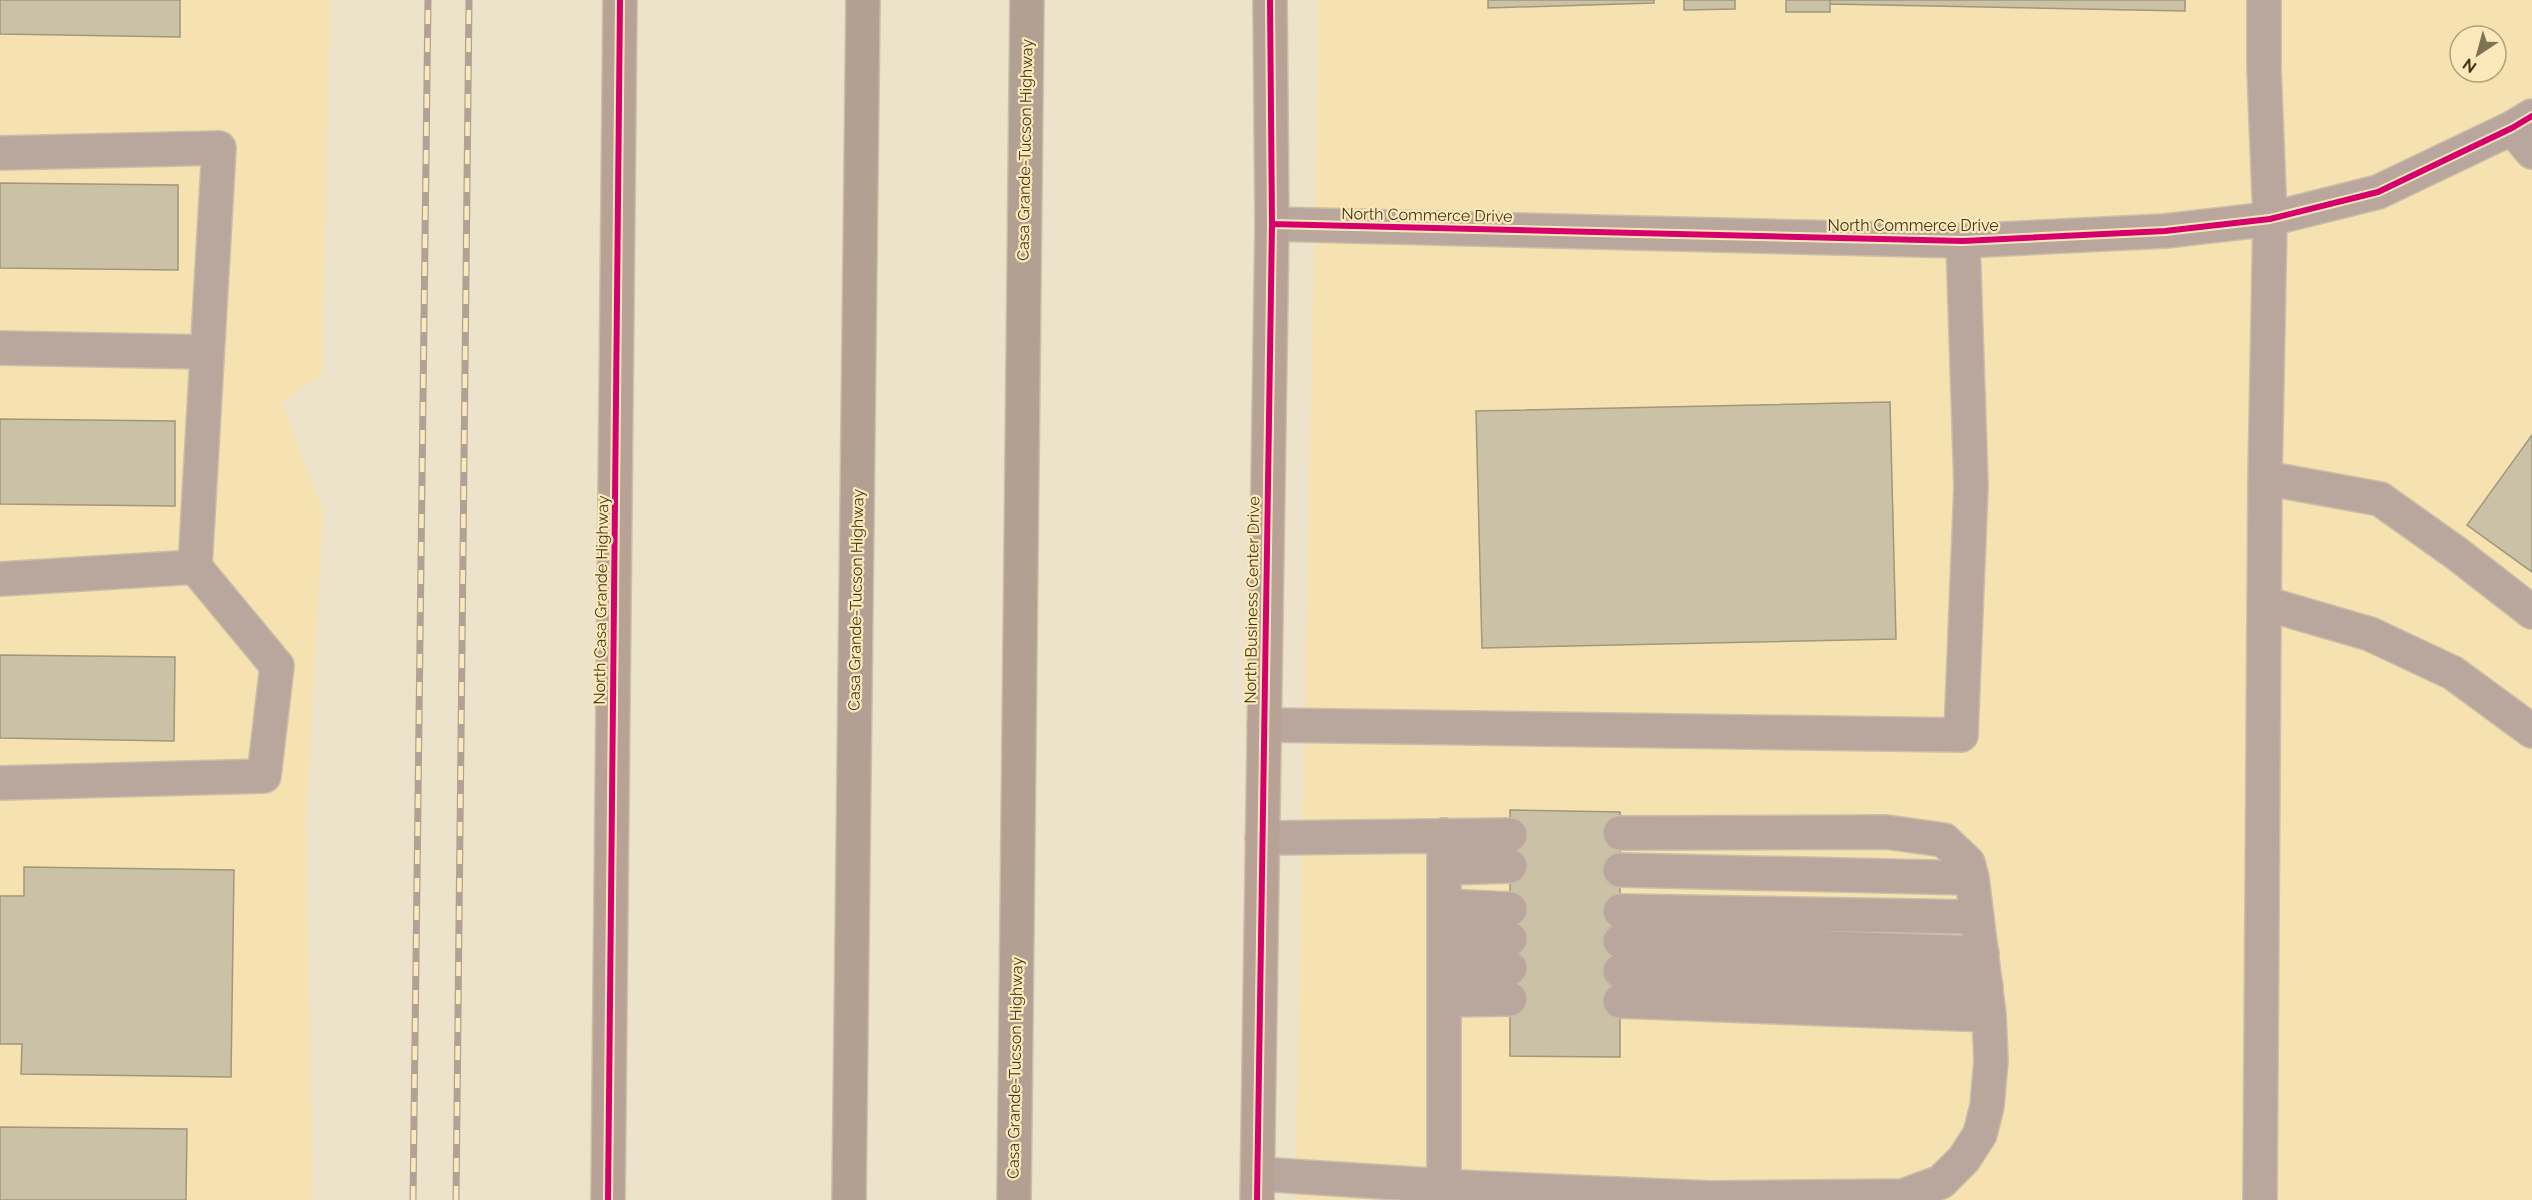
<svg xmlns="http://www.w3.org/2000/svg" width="2532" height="1200" font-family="Raleway,sans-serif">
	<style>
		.built { fill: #f5e2b0; fill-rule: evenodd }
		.building { fill: #cbc1a6; stroke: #a1977a; stroke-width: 1.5 }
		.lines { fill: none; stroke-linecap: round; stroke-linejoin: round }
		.minor-tunnel { stroke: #cbc1a6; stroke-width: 33; stroke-dasharray: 33 16; stroke-linecap: butt }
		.minor-casing { stroke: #c9bfa8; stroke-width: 36 }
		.major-casing { stroke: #c9bfa8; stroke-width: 36 }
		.highway-casing { stroke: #c9bfa8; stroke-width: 36 }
		.minor { stroke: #b9a69c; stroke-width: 33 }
		.major { stroke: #b8a295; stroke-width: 33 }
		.highway { stroke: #b2a093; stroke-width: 33 }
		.rail-casing { stroke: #b0a294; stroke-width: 7 }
		.rail { stroke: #fce9bb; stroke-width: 4.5; stroke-dasharray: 14; stroke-linecap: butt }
		.cycleway-casing { stroke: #fce9bb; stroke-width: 10 }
		.cycleway { stroke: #d6006c; stroke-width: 6 }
		.labels { text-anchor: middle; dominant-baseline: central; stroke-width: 4.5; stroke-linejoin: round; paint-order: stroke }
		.street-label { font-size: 16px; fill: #433715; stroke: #fce9bb }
	</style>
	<rect width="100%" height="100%" fill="#ede3ca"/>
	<!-- built -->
	<path class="built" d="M0,0H330L322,374L282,403L323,511L306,823L313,1200H0Z
		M1319,0H2532V1200H1295ZM2460,36H2496V72H2460Z"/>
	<!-- building -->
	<path class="building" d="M0,0H180V37L0,34Z
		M1488,0H1654V3L1488,8Z
		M1684,0H1735V9L1684,10Z
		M1786,0H1830V12H1786Z
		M1830,0H2185V11L1830,4Z
		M0,183L178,185V270L0,268Z
		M1890,402L1896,639L1482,648L1476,411Z
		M0,419L175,421V506L0,504Z
		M2532,435V572L2467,525Z
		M0,655L175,657L174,741L0,738Z
		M1510,810L1620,812V1057L1510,1056Z
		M24,867L234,870L231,1077L21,1074L22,1044H0V896H24Z
		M0,1127L187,1129L186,1200H0Z"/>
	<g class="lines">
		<!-- minor-tunnel -->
		<path class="minor-tunnel" d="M1510,835L1620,833
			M1510,866L1620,870
			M1510,909L1620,911
			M1510,939L1620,941
			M1510,968L1620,971
			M1510,999L1620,1001"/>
		<defs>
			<path id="minor" d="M2512,128L2532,152
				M0,153L219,148L195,567L277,666L264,776L0,783
				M1272,224L1963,241L2165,231L2270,219L2378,192L2512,128L2532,116
				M0,348L206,352
				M2265,478L2380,499L2456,553L2532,612
				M0,579L195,567
				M2264,603L2370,634L2453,673L2532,731
				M1264,725L1961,735L1971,486L1963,241
				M1444,835V1187
				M1262,838L1510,835
				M1444,868L1510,866
				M1620,870L1972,878
				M1444,906L1510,909
				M1620,911L1977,917
				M1444,939H1510
				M1620,941L1982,953
				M1444,968H1510
				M1620,971L1986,986
				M1444,1000L1510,999
				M1620,1001L1989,1015
				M1258,1174L1477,1188L1711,1198L1903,1196L1941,1182L1964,1159L1980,1134L1987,1106L1991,1061L1989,1015L1972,878L1968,863L1944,840L1886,832L1620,833
				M2260,1200L2265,478L2270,219L2264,69V0"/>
			<path id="major" d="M608,1200L620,0
				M1257,1200L1272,224L1270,0"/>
			<path id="highway" d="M849,1200L863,0
				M1014,1200L1027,0"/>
		</defs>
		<!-- minor casing -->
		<use href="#minor" class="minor-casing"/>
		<!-- major casing -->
		<use href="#major" class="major-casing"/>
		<!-- highway casing -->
		<use href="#highway" class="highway-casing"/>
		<!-- minor -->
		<use href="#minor" class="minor"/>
		<!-- major -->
		<use href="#major" class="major"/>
		<!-- highway -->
		<use href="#highway" class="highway"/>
		<defs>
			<path id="rail" d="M413,1200L428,0
				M456,1200L469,0"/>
		</defs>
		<!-- rail casing -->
		<use href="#rail" class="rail-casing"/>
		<!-- rail -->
		<use href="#rail" class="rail"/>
		<defs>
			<path id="cycleway" d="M1272,224L1963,241L2165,231L2270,219L2378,192L2512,128L2532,116
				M608,1200L620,0
				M1257,1200L1272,224L1270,0"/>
		</defs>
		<!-- cycleway casing -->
		<use href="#cycleway" class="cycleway-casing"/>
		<!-- cycleway -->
		<use href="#cycleway" class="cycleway"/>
	</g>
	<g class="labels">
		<!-- street labels -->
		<g class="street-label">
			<text transform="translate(1025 150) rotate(-89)">Casa Grande-Tucson Highway</text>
			<text transform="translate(1427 215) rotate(1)">North Commerce Drive</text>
			<text x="1913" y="225">North Commerce Drive</text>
			<text transform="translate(601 600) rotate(-89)">North Casa Grande Highway</text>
			<text transform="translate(856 600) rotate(-89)">Casa Grande-Tucson Highway</text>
			<text transform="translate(1252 600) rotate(-89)">North Business Center Drive</text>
			<text transform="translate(1015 1068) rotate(-89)">Casa Grande-Tucson Highway</text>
		</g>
	</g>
	<!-- north arrow -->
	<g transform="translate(2478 54) rotate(216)"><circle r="28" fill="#fce9bb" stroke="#b2a279" stroke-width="1.5"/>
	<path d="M0-4.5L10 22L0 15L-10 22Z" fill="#7e7354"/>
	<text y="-9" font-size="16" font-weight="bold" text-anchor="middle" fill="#433715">N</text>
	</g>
</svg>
